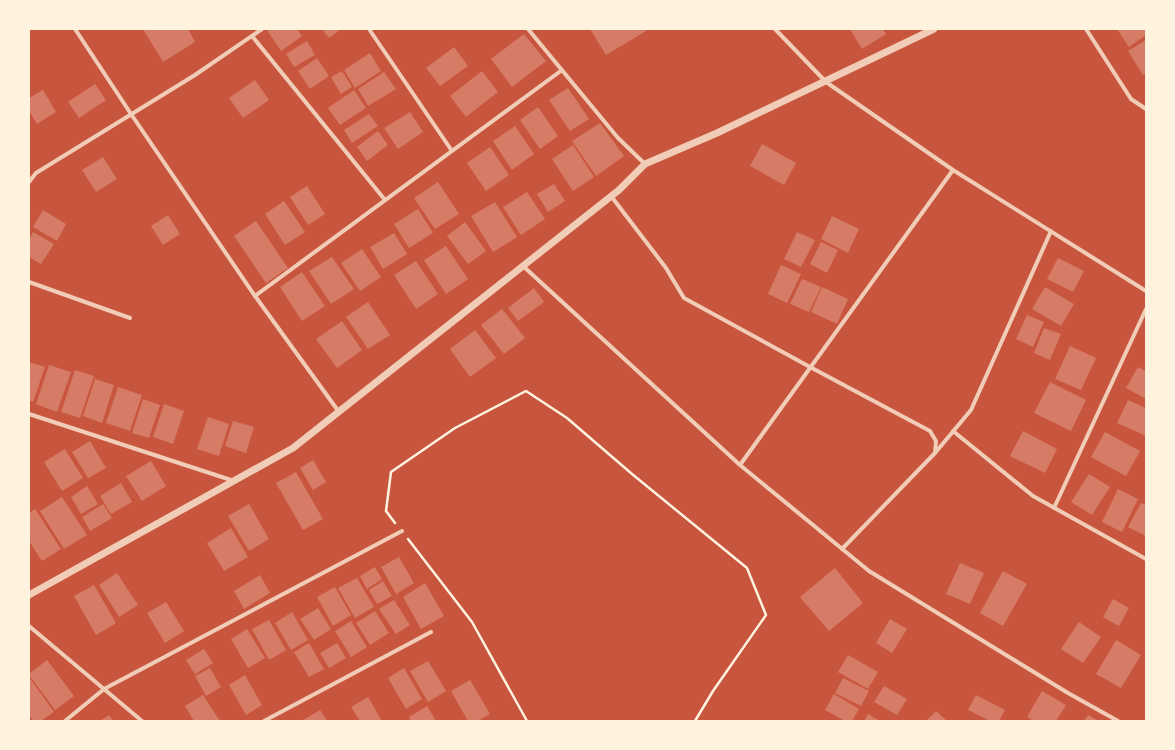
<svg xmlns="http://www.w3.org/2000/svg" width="1175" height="750" font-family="'Sofia Sans Condensed',sans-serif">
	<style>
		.building { fill: #d67c66 }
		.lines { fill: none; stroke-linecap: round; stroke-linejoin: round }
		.path { stroke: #fff3e0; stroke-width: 2.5 }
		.minor { stroke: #f1ccb7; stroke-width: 4 }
		.tertiary { stroke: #f1ccb7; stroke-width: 7 }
	</style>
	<rect width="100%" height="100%" fill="#c8553d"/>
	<!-- building -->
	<path class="building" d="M143,29H188L195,42L163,62Z
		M268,29H297L302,36L281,51L267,30Z
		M322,29H341L329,38Z
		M590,29H645L646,31L606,55Z
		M850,29H883L886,34L862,49Z
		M1117,29H1146V35L1129,47Z
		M524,34L546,61L512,87L491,59Z
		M1146,40V73L1143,75L1128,51Z
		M307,41L315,55L294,67L286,54Z
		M454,47L468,66L440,86L426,68Z
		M370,53L381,71L355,88L344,70Z
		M317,58L329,76L310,89L298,71Z
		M342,71L352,87L341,94L331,77Z
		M482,71L498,92L466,117L450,96Z
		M384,72L396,89L368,106L358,89Z
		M255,80L269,100L243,118L229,98Z
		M95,84L106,100L79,118L68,102Z
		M568,88L589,119L570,131L549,100Z
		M43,90L56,112L37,124L29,111V98Z
		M354,90L366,108L340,125L328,108Z
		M538,107L558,136L540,149L520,120Z
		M410,112L423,132L398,149L384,128Z
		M369,114L378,126L352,143L344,130Z
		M600,123L624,156L596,176L572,141Z
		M515,126L534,154L512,170L493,141Z
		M378,131L388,145L367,161L357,147Z
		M762,144L796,163L784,185L750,166Z
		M573,145L594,177L573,191L552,159Z
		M490,147L509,175L486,191L467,163Z
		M103,157L117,179L96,192L82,170Z
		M438,182L459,214L435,229L414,198Z
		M554,184L565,201L548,212L537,194Z
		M307,186L325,214L308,225L290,197Z
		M527,192L545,219L521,235L503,207Z
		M284,201L305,232L285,245L265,214Z
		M495,202L517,237L493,252L471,216Z
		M418,209L433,233L409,248L394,224Z
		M43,210L66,224L57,241L33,227Z
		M168,215L180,234L163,245L151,226Z
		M832,216L859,229L848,253L821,239Z
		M256,221L288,268L266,283L234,236Z
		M465,222L486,251L468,264L447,236Z
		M33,232L54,244L41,264L29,257V239Z
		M797,232L815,240L801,267L784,259Z
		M394,233L407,254L383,269L370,247Z
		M821,242L838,250L827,273L810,264Z
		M446,246L468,279L446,294L424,260Z
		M362,249L381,277L360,291L341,263Z
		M332,257L354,289L331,304L309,271Z
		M1058,258L1084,271L1073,292L1047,279Z
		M416,261L438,294L416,309L394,275Z
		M781,265L801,274L787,303L768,294Z
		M302,272L325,306L302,321L280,287Z
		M802,279L821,287L809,312L790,304Z
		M822,287L848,299L837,324L811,312Z
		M1045,287L1074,304L1061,326L1032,309Z
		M534,288L544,302L518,321L508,308Z
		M368,302L390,335L368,349L346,317Z
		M502,309L525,338L504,354L481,325Z
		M1027,315L1044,322L1033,347L1016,339Z
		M342,321L362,350L337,368L316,339Z
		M1044,328L1061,334L1050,360L1034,353Z
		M475,330L496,358L470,377L450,349Z
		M1070,346L1096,358L1081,390L1055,379Z
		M29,362L45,367L33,402L29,400Z
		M49,365L71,372L57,412L36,404Z
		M1138,367L1146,371V399L1126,388Z
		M75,370L94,376L80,418L61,412Z
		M95,379L114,385L102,423L83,416Z
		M1050,382L1086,400L1071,431L1034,413Z
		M118,387L142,395L130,431L106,423Z
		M143,399L160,405L149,438L132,433Z
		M1128,400L1146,408V436L1117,423Z
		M164,404L184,411L173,444L153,437Z
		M208,417L229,424L219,456L197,449Z
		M233,421L254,427L246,453L225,446Z
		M1023,431L1057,449L1045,473L1010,456Z
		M1105,432L1140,451L1126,476L1091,457Z
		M90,441L106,468L88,478L72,452Z
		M65,449L83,478L62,491L44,462Z
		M313,460L326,482L313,490L300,468Z
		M151,461L166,486L142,501L126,476Z
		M296,472L323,519L303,530L276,483Z
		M1089,474L1110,487L1092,515L1071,502Z
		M121,483L132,502L111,514L100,496Z
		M87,486L98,504L81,514L71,497Z
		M1118,489L1138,499L1122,532L1102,522Z
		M62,497L87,535L64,549L40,511Z
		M1141,503L1146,505V536L1128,527Z
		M103,504L112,518L90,531L82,517Z
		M249,504L269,539L249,551L228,516Z
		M35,509L61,549L42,561L29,541V513Z
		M231,528L248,557L224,571L207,543Z
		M399,557L414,583L396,594L381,567Z
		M960,563L984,573L970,604L946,594Z
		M375,567L382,579L367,589L360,576Z
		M835,568L863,603L829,631L800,597Z
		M1003,571L1027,584L1003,626L980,613Z
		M117,573L138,605L119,617L99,585Z
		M260,575L270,593L244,609L234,591Z
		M357,578L374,607L355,618L338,588Z
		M383,581L392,596L377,604L369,590Z
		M425,583L444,616L421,629L403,597Z
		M94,585L116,623L96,635L74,596Z
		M335,587L351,615L333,626L317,597Z
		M1113,599L1129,608L1119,626L1103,617Z
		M394,600L410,625L396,634L379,609Z
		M166,602L184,631L165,643L147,613Z
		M318,608L331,629L314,640L300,619Z
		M375,611L389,633L370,645L356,623Z
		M292,612L308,640L291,650L275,623Z
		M890,619L907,629L892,653L876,643Z
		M269,620L286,650L269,660L252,629Z
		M351,621L367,647L351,657L335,631Z
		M1079,622L1101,637L1083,663L1061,649Z
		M247,629L265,658L248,668L231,639Z
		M1116,640L1141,655L1121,688L1096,674Z
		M309,643L324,669L309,677L294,652Z
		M337,643L346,658L329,668L320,653Z
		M204,649L213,663L195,674L186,660Z
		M848,655L878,672L868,689L838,672Z
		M47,660L74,696L55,710L29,675V674Z
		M428,661L446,691L428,702L410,671Z
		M210,668L221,687L206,696L195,676Z
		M404,668L422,699L406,709L388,678Z
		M245,675L262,705L246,715L229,685Z
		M29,677L54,712L41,721H33L29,715Z
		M843,678L869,691L861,706L835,693Z
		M470,680L490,714L478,721H468L451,691Z
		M884,686L907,699L897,715L874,702Z
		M1042,691L1066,705L1056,721H1034L1027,717Z
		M834,694L859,709L852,721H845L825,710Z
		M203,695L220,721H194L185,706Z
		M976,695L1005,710L999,721H990L968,710Z
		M368,697L382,721H360L351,707Z
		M427,706L436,721H411L409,717Z
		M320,710L327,721H303V720Z
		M936,711L947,721H926Z
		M868,714L880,721H864Z
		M109,715L113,721H100Z
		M1088,715L1099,721H1084Z"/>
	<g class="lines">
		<!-- path -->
		<path class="path" d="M395,523L386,511L391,472L455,428L526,391L567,418L632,474L747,568L766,615L713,691L695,721
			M408,539L472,622L527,721"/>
		<!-- minor -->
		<path class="minor" d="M75,29L131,114L255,296L339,412
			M369,29L452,151
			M528,29L618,138L645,164
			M775,29L826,82L953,170L1146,291
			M1086,29L1131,99L1146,109
			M252,36L385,200
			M29,182L36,173L195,75L262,29
			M611,196L666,268L684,298L810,367L930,431L936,441L935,453L842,549
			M523,266L740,465L869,571L1068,693L1118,721
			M29,282L130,318
			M255,296L562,70
			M29,414L234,481
			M953,431L1033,496L1146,559
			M935,453L971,410L1051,231
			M740,465L953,170
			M1054,508L1146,309
			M29,626L142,721
			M65,721L104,689L402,531
			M264,721L431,632"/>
		<!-- tertiary -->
		<path class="tertiary" d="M29,595L293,448L619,190L645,164L717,133L934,29"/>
	</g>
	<!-- border -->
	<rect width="1175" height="750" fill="none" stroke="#fff3e0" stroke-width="60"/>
</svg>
